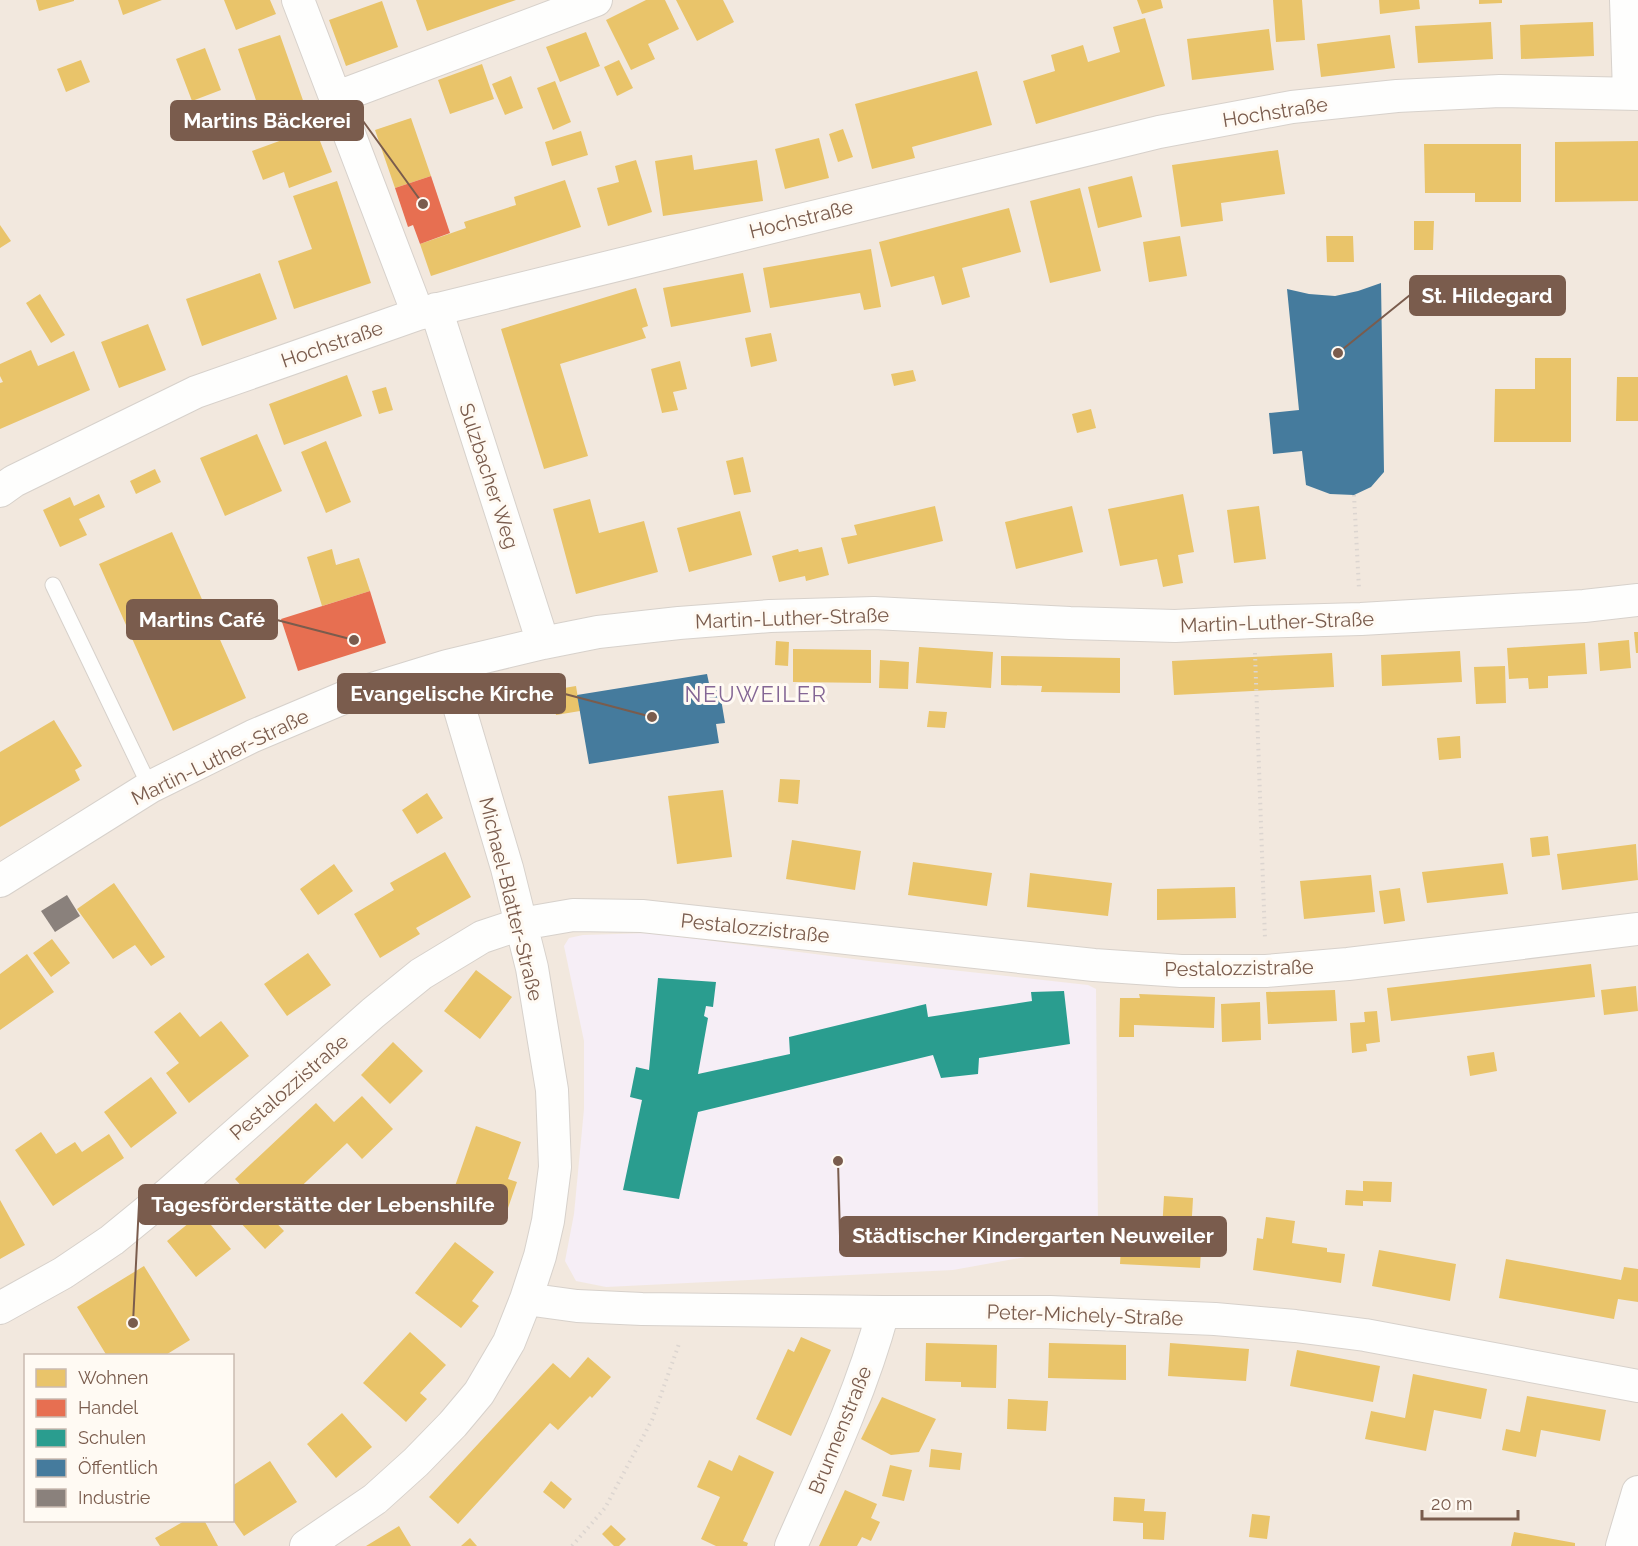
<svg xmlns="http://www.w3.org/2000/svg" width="1638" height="1546" font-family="Raleway,sans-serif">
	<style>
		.residential { fill: #f2e8de; fill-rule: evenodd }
		.education { fill: #f6eef6 }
		.homes { fill: #e9c46a }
		.shops { fill: #e76f51 }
		.schools { fill: #2a9d8f }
		.public { fill: #457b9d }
		.industry { fill: #8a817c }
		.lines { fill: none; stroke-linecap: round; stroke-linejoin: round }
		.lane-casing { stroke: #d7d1cb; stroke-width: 17 }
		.street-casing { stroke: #d7d1cb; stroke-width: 34 }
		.path { stroke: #dcd5d0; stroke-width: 4; stroke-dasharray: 1.5 4.5; stroke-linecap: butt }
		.lane { stroke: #fefefd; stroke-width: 15 }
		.street { stroke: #fefefd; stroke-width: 32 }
		.labels { text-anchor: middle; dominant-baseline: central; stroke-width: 6; stroke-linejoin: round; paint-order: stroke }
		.street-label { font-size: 20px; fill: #7a5c4d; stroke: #fffaf3 }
		.quarter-label { font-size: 22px; letter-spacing: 1.5px; fill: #846695; stroke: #fffaf3 }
		.leader { fill: none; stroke: #7a5c4d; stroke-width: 2 }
		.callout-dot { fill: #7a5c4d; stroke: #fffaf3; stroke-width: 2 }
		.callout { fill: #7a5c4d; stroke: #7a5c4d; stroke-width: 2 }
		.callout-label { font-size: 21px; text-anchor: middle; font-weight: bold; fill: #fff }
	</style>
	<rect width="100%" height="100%" fill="#f9f5f0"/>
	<!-- residential -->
	<path class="residential" d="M0,0H1638V1546H0ZM26,1356H232V1520H26Z"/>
	<!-- education -->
	<path class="education" d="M651,933L869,961L1088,985L1096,989L1098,1228L1086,1246L953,1270L606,1287L576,1281L565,1261L574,1214L584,1109V1041L564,946L569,938L583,935Z"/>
	<!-- homes -->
	<path class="homes" d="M36,0H74V1L39,11Z
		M118,0H162L123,15Z
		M224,0H270L276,14L236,30Z
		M416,0H516L427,31Z
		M646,0H665L679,29L648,44L655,59L631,70L606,20Z
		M676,0H723L734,22L697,41Z
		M1137,0H1161L1163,8L1142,14Z
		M1273,0H1302L1305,40L1276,42Z
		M1379,0H1419L1420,9L1380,14Z
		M1479,0H1502V3L1479,4Z
		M382,1L398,47L346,66L329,20Z
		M1145,18L1165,86L1036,124L1023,81L1055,71L1051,55L1083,45L1088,62L1120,52L1113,27Z
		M1491,22L1493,59L1418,63L1415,26Z
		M1593,22L1594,56L1521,59L1520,25Z
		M1269,29L1274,70L1192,80L1187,39Z
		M586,32L600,66L560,82L546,47Z
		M280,35L305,106L263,120L238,49Z
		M1390,35L1395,68L1321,77L1317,44Z
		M205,48L221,90L192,101L176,59Z
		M81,60L90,82L66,92L57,69Z
		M619,60L633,88L617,96L604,67Z
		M482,64L494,99L450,114L438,80Z
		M977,71L992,125L912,147L915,158L872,169L855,104Z
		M511,76L523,108L505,115L492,84Z
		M555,81L571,122L553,130L537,88Z
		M411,118L431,176L395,188L375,130Z
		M315,128L332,172L289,188L284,172L263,180L252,151Z
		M843,129L853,157L838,162L829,134Z
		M581,131L588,155L552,166L545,142Z
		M819,138L829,178L785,189L775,149Z
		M1638,141V201L1555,202V142Z
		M1424,144H1521V202H1475V193H1425Z
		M1278,150L1285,194L1221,203L1223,221L1181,227L1172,165Z
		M692,155L694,170L757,160L763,201L663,216L655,161Z
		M636,160L652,212L608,226L597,188L619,182L615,166Z
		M1132,176L1142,217L1098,228L1088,187Z
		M565,180L581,227L431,276L420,244L466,228L464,222L516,205L514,197Z
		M337,181L371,283L294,309L278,261L312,249L293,196Z
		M1080,188L1101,271L1050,283L1030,201Z
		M1009,208L1021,252L962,268L970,297L942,305L934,276L891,287L879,242Z
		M1414,221H1434L1433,250H1414Z
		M0,225L11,241L0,248Z
		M1180,236L1187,276L1149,282L1143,242Z
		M1326,236H1353L1354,262H1327Z
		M871,249L881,307L864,310L860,293L770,308L763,268Z
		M260,273L277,319L202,346L186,299Z
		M743,273L751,312L671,327L663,288Z
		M636,288L648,326L642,328L646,338L560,364L588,456L544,469L501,329Z
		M40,294L65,335L51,343L26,303Z
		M148,324L166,370L119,388L101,342Z
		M771,333L777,361L751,367L745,338Z
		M31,350L38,366L74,351L90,390L0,429V383L3,382L0,376V364Z
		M1535,358H1571V442H1494L1495,389H1535Z
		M680,361L687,389L673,392L678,410L662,413L651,369Z
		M913,370L916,381L894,386L891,374Z
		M347,375L362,416L284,445L269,404Z
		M1617,377H1638V421H1616Z
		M386,387L393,410L379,414L372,391Z
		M1091,409L1096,428L1077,433L1072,414Z
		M257,434L282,491L225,516L200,458Z
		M326,441L351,502L326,513L301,452Z
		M743,457L751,492L734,495L726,461Z
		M155,469L161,482L136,494L130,481Z
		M99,494L105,507L79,519L87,535L60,547L43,510L70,497L74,506Z
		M1183,494L1194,552L1178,555L1183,583L1163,587L1157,559L1120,566L1108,509Z
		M590,499L599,533L644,521L658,572L576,594L553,509Z
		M935,506L943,541L848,564L841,538L857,535L854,525Z
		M1072,506L1083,552L1016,569L1005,522Z
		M1259,506L1266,559L1234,563L1227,510Z
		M740,511L752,555L689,572L677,528Z
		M172,532L246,698L173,731L99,564Z
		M822,547L829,575L806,581L805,576L779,582L772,556L798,549L799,552Z
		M332,549L336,565L359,558L370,591L322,606L307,557Z
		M1634,632H1638V653H1636Z
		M1629,640L1631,668L1600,671L1598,643Z
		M776,641L789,642L788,666L775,665Z
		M1585,643L1587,674L1548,676V688L1529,689L1528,678L1509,679L1507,648Z
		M919,647L993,652L991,688L916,683Z
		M793,649L871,650V683L793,682Z
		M1460,651L1462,682L1382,686L1381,655Z
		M1332,653L1334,687L1174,695L1172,661Z
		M1001,656L1120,658V693L1041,692L1042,686L1001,685Z
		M880,660L909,662L908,689L879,688Z
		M1505,666L1506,703L1476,704L1474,667Z
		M576,686L580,711L556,715L552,690Z
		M929,711L947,712L945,728L927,727Z
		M54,720L82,766L75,770L80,780L0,827V752Z
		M1460,736L1461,758L1439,760L1437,738Z
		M780,779L800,780L798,804L778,802Z
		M723,790L732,857L677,864L668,796Z
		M427,793L443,818L417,834L402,810Z
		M1548,836L1550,855L1532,857L1530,838Z
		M792,840L861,851L855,890L786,879Z
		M1636,844L1638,880L1562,890L1557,854Z
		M445,852L471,897L416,928L420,934L380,958L354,914L394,890L390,883Z
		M913,862L992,873L987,906L908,895Z
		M1503,863L1508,894L1427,903L1422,872Z
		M334,864L353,891L318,915L300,889Z
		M1030,873L1112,883L1108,916L1027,907Z
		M1371,875L1375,912L1304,919L1300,881Z
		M114,883L165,957L151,966L135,945L113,959L77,909Z
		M1235,887L1236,918L1157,920V889Z
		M1400,888L1405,921L1384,924L1379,891Z
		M52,939L70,963L51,977L33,953Z
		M308,953L331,985L287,1016L264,984Z
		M27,954L54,992L0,1030V974Z
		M1591,964L1595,997L1391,1021L1387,988Z
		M476,970L512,997L480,1039L444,1011Z
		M1636,986L1638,1011L1604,1015L1601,990Z
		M1335,990L1337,1021L1268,1024L1266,992Z
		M1139,994L1215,997L1214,1028L1134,1025V1037H1119L1120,998H1140Z
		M1260,1002L1261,1040L1222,1042L1221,1004Z
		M1377,1011L1380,1042L1366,1044L1367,1051L1352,1053L1350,1023L1365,1022L1364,1012Z
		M180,1012L200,1037L221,1021L249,1056L189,1103L166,1073L179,1063L154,1032Z
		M393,1042L423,1071L390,1104L361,1075Z
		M1494,1052L1497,1071L1470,1076L1467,1056Z
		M151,1077L177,1113L131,1148L104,1112Z
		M362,1096L393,1129L362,1159L347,1143L270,1216L284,1231L265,1249L238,1220L257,1203L235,1179L316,1103L334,1122Z
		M476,1126L521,1142L508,1179L517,1182L508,1208L454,1189Z
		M41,1132L56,1154L75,1142L82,1152L109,1134L124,1158L53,1206L15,1150Z
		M1363,1181L1392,1182L1391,1202L1363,1201V1206L1345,1205L1346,1190L1363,1191Z
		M1164,1196L1193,1198L1191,1233H1202L1200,1268L1120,1264L1122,1229L1162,1231Z
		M0,1200L25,1245L0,1259Z
		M201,1213L231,1249L196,1277L167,1241Z
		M1266,1217L1295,1221L1292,1243L1327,1248V1252L1345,1254L1341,1283L1253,1270L1257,1238L1263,1239Z
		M455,1242L494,1272L472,1301L479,1306L461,1328L415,1293Z
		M1379,1250L1456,1264L1450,1301L1372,1286Z
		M1506,1259L1621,1280L1624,1267L1638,1269V1302L1618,1299L1614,1319L1499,1298Z
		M144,1266L190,1340L164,1356H107L77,1307Z
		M410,1332L446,1365L420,1393L427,1399L406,1422L363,1383Z
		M801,1337L831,1350L791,1436L756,1419L788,1349L794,1352Z
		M926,1343L997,1345L996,1388L961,1387V1382L925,1381Z
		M1049,1343L1126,1345V1380L1048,1378Z
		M1170,1343L1249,1349L1246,1381L1168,1376Z
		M1297,1350L1380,1366L1373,1402L1290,1386Z
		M588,1357L611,1377L592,1398L590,1396L558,1430L550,1423L458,1524L429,1497L553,1363L570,1378Z
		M1413,1374L1487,1389L1481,1419L1434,1410L1426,1451L1365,1439L1371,1411L1405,1418Z
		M1527,1396L1606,1410L1600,1441L1541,1430L1536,1457L1502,1450L1506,1429L1520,1432Z
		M882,1397L936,1419L919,1452L891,1455L861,1439Z
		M1008,1399L1048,1401L1046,1431L1007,1429Z
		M342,1413L372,1447L336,1478L307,1444Z
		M931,1449L962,1453L960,1470L929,1467Z
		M739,1455L774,1472L743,1541L748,1543L747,1546H716L701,1539L720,1497L697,1487L709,1460L732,1471Z
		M270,1461L297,1502L244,1536L232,1519V1486Z
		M890,1465L912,1470L904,1501L882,1496Z
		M551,1481L572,1499L564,1509L543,1492Z
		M845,1490L877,1504L871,1518L880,1522L871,1541L862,1537L857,1546H819Z
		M1114,1497L1145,1499L1144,1511L1166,1512L1164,1540L1143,1539V1523L1113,1521Z
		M1252,1514L1270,1516L1267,1539L1249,1537Z
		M186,1520H204L218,1546H160L155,1538Z
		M611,1525L626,1539L619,1546H614L602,1534Z
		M399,1526L411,1546H366Z
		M1514,1532L1575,1543V1546H1511Z
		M470,1538L477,1546H461Z"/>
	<!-- shops -->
	<path class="shops" d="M431,176L450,233L420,244L413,225L408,227L395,188Z
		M370,591L386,643L298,671L281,619Z"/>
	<!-- schools -->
	<path class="schools" d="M658,978L716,982L713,1007L706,1006L704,1016L708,1018L698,1074L790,1054L789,1037L926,1004L928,1017L1032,1001L1031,992L1064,991L1070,1044L979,1058L978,1074L941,1078L933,1055L698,1112L679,1199L623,1190L642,1100L630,1097L636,1067L649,1070Z"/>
	<!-- public -->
	<path class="public" d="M1381,283L1384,472L1371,487L1354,495L1330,494L1306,485L1302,451L1273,454L1269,413L1299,410L1287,289L1309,294L1335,296L1358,291Z
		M707,674L710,688L719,687L725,723L716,724L719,743L589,764L577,695Z"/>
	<!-- industry -->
	<path class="industry" d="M67,895L80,916L55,932L41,911Z"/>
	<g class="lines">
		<defs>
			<path id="lane" d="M53,585L150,787"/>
			<path id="street" d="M298,0L418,314
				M1626,0L1629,93
				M335,98L596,0
				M436,309L543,643
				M0,491L14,481L196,392L418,314L1159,132L1292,107L1397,96L1500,91L1638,94
				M0,881L150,787L253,736L343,698L447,666L543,643L598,632L679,623L770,616L874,613L1070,623L1175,626L1253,622L1361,619L1584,606L1638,600
				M526,1299L577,1306L642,1309L883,1312H1050L1215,1319L1295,1326L1365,1335L1638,1386
				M0,1308L63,1273L112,1240L167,1195L373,1013L421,974L482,937L521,924L573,915L642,916L1094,965L1181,971H1266L1348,964L1638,929
				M306,1546L375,1499L416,1462L453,1424L479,1393L509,1342L526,1299L540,1256L548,1221L555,1167L552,1090L532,968L507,868L447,666
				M791,1546C825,1469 861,1393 883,1312
				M1622,1546L1638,1492"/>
		</defs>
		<!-- lane casing -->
		<use href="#lane" class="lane-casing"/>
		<!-- street casing -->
		<use href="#street" class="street-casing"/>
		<!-- path -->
		<path class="path" d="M1354,495L1359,589
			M1255,653L1265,939
			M572,1546L605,1508L652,1420L680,1341"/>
		<!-- lane -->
		<use href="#lane" class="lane"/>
		<!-- street -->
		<use href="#street" class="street"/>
	</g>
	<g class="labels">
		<!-- street labels -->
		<g class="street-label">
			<text transform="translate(1275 112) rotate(-9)">Hochstraße</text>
			<text transform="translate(801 219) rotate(-14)">Hochstraße</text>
			<text transform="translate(332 344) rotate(-19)">Hochstraße</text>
			<text transform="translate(489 476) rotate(72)">Sulzbacher Weg</text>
			<text transform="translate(792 618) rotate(-2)">Martin-Luther-Straße</text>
			<text transform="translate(1277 622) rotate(-2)">Martin-Luther-Straße</text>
			<text transform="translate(220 757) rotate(-26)">Martin-Luther-Straße</text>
			<text transform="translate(511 899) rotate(76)">Michael-Blatter-Straße</text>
			<text transform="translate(755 928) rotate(6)">Pestalozzistraße</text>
			<text transform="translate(1239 968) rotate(-1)">Pestalozzistraße</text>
			<text transform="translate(289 1087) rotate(-41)">Pestalozzistraße</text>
			<text transform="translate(1085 1315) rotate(2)">Peter-Michely-Straße</text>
			<text transform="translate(840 1430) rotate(-68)">Brunnenstraße</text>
		</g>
		<!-- quarter labels -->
		<g class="quarter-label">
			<text x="756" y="694">NEUWEILER</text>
		</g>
	</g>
	<!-- callouts -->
	<path class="leader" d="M423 204L363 121M1338 353L1410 295M354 640L277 620M652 717L565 694M133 1323L139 1204M838 1161L840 1236"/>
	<g class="callout-dot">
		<circle cx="423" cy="204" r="6"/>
		<circle cx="1338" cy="353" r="6"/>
		<circle cx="354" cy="640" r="6"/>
		<circle cx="652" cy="717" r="6"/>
		<circle cx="133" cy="1323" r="6"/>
		<circle cx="838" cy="1161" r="6"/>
	</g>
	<g class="callout">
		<rect x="171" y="101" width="192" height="39" rx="6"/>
		<rect x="1410" y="276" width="155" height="39" rx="6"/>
		<rect x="127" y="600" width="150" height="39" rx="6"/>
		<rect x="338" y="674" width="227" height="39" rx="6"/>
		<rect x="139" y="1185" width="368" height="39" rx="6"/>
		<rect x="840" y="1217" width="386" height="39" rx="6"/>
	</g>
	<g class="callout-label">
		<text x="267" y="128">Martins Bäckerei</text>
		<text x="1487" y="303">St. Hildegard</text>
		<text x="202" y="627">Martins Café</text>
		<text x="452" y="701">Evangelische Kirche</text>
		<text x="323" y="1212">Tagesförderstätte der Lebenshilfe</text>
		<text x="1033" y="1243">Städtischer Kindergarten Neuweiler</text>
	</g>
	<!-- legend -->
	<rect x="24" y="1354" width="210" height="168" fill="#fffaf3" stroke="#cabbb1" stroke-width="1.5"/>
	<rect x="36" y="1369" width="30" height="18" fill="#e9c46a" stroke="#cabbb1" stroke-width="1.5"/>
	<text x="78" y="1384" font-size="18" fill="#7a5c4d">Wohnen</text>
	<rect x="36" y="1399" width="30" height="18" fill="#e76f51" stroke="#cabbb1" stroke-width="1.5"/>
	<text x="78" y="1414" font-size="18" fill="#7a5c4d">Handel</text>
	<rect x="36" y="1429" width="30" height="18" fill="#2a9d8f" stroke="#cabbb1" stroke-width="1.5"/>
	<text x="78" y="1444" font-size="18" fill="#7a5c4d">Schulen</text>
	<rect x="36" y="1459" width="30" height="18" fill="#457b9d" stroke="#cabbb1" stroke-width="1.5"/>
	<text x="78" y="1474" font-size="18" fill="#7a5c4d">Öffentlich</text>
	<rect x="36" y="1489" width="30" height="18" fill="#8a817c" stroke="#cabbb1" stroke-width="1.5"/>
	<text x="78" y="1504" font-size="18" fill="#7a5c4d">Industrie</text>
	<!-- scale -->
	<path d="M1422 1510v9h96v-9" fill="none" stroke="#7a5c4d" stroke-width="3"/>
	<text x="1431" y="1510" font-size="18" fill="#7a5c4d" stroke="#fffaf3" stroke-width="4.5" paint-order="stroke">20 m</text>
</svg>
